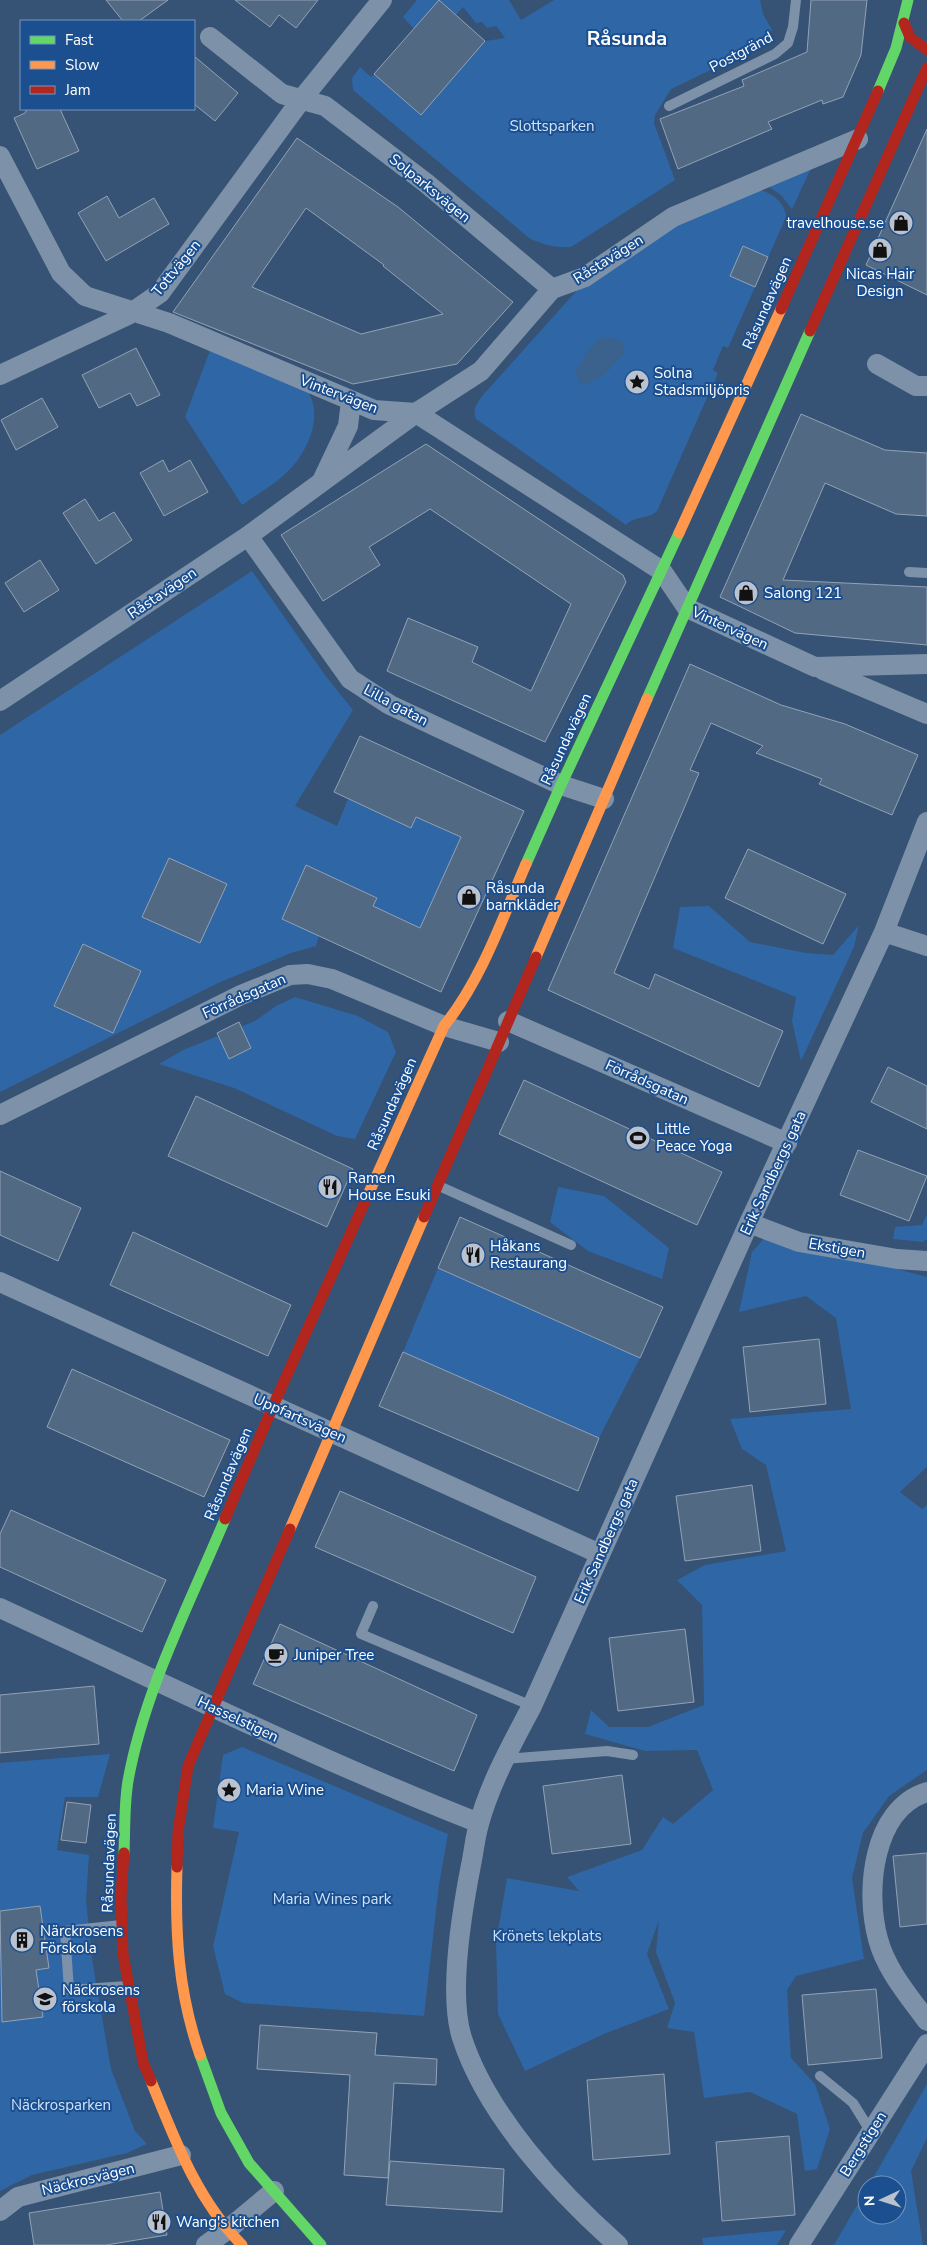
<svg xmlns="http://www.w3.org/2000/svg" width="927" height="2245" font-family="'Nunito Sans',sans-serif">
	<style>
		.green { fill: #2f66a5 }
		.water { fill: #3b618d }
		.building { fill: #526984; stroke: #92a2b6; fill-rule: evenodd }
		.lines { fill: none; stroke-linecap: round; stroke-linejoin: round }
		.lane { stroke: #7d92a8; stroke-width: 10 }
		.street { stroke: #7d92a8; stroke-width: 20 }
		.fast { stroke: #63d668; stroke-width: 11 }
		.slow { stroke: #ff974d; stroke-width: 11 }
		.jam { stroke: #b3261e; stroke-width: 11 }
		.labels { text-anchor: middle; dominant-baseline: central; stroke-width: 4; stroke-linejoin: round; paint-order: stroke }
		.street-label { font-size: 15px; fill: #fff; stroke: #1b4f8f }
		.park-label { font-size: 15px; fill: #cfe3fa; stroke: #1b4f8f }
		.poi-label { font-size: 15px; fill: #fff; stroke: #1b4f8f; text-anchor: start }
		.district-label { font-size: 20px; font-weight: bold; fill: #fff; stroke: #1b4f8f }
	</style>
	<rect width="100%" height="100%" fill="#365274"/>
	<!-- green -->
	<path class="green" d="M417,0H509L521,20L554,0H760L763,14L772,30L755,46L736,58L671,89L655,115L654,123L675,180L571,247C555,248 544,245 529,238L353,90L352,78L360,67L371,77L374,74L421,114L485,41L505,38L496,26L487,28L482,22L476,23L463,7L456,15L439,0L414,29L403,17Z
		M813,164L792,209L781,195L766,185Z
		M757,189C771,193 785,201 786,217L728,348L723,346L713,370L718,373L657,511C648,520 635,515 626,525L476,419C472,409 477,403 483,395L579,288L674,226Z
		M212,345C236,356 271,366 294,379C332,401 310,454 283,476C270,487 255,496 242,505L185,417Z
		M252,571L325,675L353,710L295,806L337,826L348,799L411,827L416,817L461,837L420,928L373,906L376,897L306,865L282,919L319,936L316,946L291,953L218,983L0,1092V735Z
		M709,906L750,942L806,953L833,955L859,925L854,947L801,1061L792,1021L796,997L673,948L680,907Z
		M295,997L358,1016L388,1032L396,1052L355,1139L337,1136L234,1088L159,1064L183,1050L255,1021L276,1006Z
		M558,1187L604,1196L669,1248L662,1279L588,1251L550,1222Z
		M927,1214V1239L923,1242L893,1239L895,1227L922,1225Z
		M767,1235L927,1277V1467L900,1492L922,1509L927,1505V1770L889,1796L863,1833L852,1878L864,1959L796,1976L787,1990L791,2058L815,2084L830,2129L817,2169L805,2171L797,2114L750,2092L704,2098L694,2032L667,2028L675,2003L656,1952L659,1920L647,1954L669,2009L604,2034L525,2071L498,2014L496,1942L507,1878L579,1891L567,1877L642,1850L663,1817L673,1824L713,1790L697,1750L645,1751L585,1734L591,1710L609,1727H648L704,1705L702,1605L677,1580L705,1565L786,1551L766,1465L742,1449L730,1419L851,1409L836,1318L806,1296L739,1312L752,1252Z
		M438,1268L640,1358L599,1438L403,1352Z
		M242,1747L448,1834L439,1885L424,2016L243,2003L225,1994L213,1946L239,1832L213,1828L223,1755Z
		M110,1754L98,1797H65L57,1850L89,1855L86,1900L92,1959L111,2069L135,2131L147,2144L127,2153L32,2175L0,2191V1763Z
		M927,2084V2138L911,2171L923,2245H834L867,2188V2215H897V2185H869Z
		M786,2230L777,2245H703L702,2238Z"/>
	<!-- water -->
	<path class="water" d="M601,337L622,340L624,354L604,375L582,386L575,372L588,351Z"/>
	<!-- building -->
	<path class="building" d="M106,0H168L139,21H123Z
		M235,0H318L296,28L279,15L270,27Z
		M439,0L485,41L421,115L374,74Z
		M811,0H867L861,55L843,97L823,104L822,100L768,122L772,129L678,169L660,119L744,86L742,80L807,52Z
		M194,56L238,93L215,121L194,104Z
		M27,109H60L79,151L37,169L14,118L25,113Z
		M927,129V295L866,265Z
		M297,138L398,207L513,302L457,364L353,384L173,312ZM306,208L384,265L383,266L443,314L361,334L252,287Z
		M107,196L119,218L154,198L169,224L106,261L78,213Z
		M743,246L768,257L755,287L730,276Z
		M136,348L160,395L137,406L130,393L99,408L82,375Z
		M42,398L58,427L16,450L1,420Z
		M801,414L885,450L927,453V516L896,514L825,483L783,580L927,587V645L795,633L720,597Z
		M426,444L623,575L626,582L545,742L387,671L408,618L478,647L472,662L531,691L571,604L430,509L369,547L380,565L323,601L281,535Z
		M163,460L169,472L190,460L208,492L164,516L140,473Z
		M85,499L99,521L114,512L132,540L96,564L63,513Z
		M40,560L59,590L24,612L5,583Z
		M690,664L781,705L845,724L918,755L892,815L819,784L822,779L756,753L763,746L711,723L690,770L699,773L614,973L649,989L655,974L783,1031L759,1087L548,990Z
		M360,736L524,811L441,992L282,919L306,865L377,898L373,906L420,928L461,837L416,817L411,828L334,792Z
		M748,849L846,894L823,944L725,898Z
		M169,858L227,884L200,943L142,917Z
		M83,944L141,971L113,1033L54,1006Z
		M239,1022L251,1048L229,1059L217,1033Z
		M888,1067L927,1086V1129L871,1102Z
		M524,1080L722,1172L697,1225L499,1134Z
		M196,1096L353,1169L327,1227L168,1156Z
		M858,1150L927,1176L909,1221L840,1195Z
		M0,1171L81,1208L58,1261L0,1235Z
		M460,1217L663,1307L640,1358L438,1268Z
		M133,1232L291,1305L268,1356L110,1285Z
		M819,1339L826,1404L750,1412L743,1347Z
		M403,1352L599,1438L578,1491L379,1406Z
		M72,1369L230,1440L204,1497L47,1427Z
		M752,1485L761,1551L685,1561L676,1496Z
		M340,1491L536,1577L513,1633L315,1547Z
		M11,1510L166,1580L142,1632L0,1567V1534Z
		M280,1624L477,1715L454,1771L253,1684Z
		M685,1629L694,1702L618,1711L609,1638Z
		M94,1686L99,1744L0,1753V1695Z
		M622,1775L631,1844L552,1854L543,1786Z
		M67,1802L91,1805L86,1843L61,1840Z
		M927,1853V1924L900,1927L893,1856Z
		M40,1906L49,1968L36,1970L43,2017L2,2022L0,1911Z
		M876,1989L882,2058L808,2065L802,1995Z
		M260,2025L377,2033L375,2055L437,2059L436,2085L394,2083L388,2178L344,2175L350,2075L257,2069Z
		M664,2074L670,2154L593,2160L587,2080Z
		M789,2136L795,2215L722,2221L716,2142Z
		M390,2161L504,2169L502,2212L386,2205Z
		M160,2192L167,2235L106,2245H34L29,2213Z"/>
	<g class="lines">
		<!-- lane -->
		<path class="lane" d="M669,106L775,54L788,43L793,27L796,0
			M909,572L927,573
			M439,1186L571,1245
			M373,1606L361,1634L532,1706
			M505,1759L607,1751L633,1755
			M121,1925L65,1931L69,1990L127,1986
			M820,2076L853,2103L871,2132"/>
		<!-- street -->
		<path class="street" d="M210,37L282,94L325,106L426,183L552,289
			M0,156L61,273L85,296L169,323L374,410L416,413L662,571L687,608L815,667L927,664
			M877,364L916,386H927
			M0,375L128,315L160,293L301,100L382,0
			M322,481L348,426L351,401
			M248,536L350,679L390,705L561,785L604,799
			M823,670L927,714
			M0,701L248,536L416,413L481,371L552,289L585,277L673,217L858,139
			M884,932L927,946
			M508,1021L787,1143
			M0,1115L241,995L290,975L308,974L332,979L444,1026L499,1042
			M749,1223L799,1242L897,1259L927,1261
			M0,1282L600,1554
			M0,1608C159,1681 316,1759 479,1823
			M927,1792C872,1809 865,1892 878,1939C886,1970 909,1996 927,2021
			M0,2211L18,2197L181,2155
			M206,2245L227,2230L274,2191
			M618,2245C558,2192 487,2115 462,2038C448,1994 462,1911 471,1865C474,1851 475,1837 479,1824C490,1783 512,1744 532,1706L749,1223L884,932L927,822
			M799,2245L927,2044"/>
		<!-- fast -->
		<path class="fast" d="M878,91L896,48L908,0
			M647,699L810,331
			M526,864L561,785L679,533
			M124,1853C125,1830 124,1805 128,1781C144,1691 190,1603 225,1519
			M200,2055L221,2113L249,2163L321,2245"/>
		<!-- slow -->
		<path class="slow" d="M679,533L781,309
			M536,957L647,699
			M367,1197L444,1026C482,979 502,919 526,864
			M290,1529L424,1217
			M177,1867C175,1933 178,1992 200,2055
			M151,2081C175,2140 197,2200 242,2245"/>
		<!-- jam -->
		<path class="jam" d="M904,23L910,37L927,50
			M781,309L878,91
			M810,331L927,68
			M424,1217L536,957
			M225,1519L273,1406L367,1197
			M124,1853L121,1897L123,1954L143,2062L151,2081
			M177,1867L178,1832L188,1766L290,1529"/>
	</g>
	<!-- icons -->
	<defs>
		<symbol id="shop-disc" viewBox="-11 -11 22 22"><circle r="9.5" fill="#b9c2ce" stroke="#1b4f8f"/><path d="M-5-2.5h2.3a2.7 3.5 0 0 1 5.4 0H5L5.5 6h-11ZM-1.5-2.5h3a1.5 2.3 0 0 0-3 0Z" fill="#111"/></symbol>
		<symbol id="sight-disc" viewBox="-11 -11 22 22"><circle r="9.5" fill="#b9c2ce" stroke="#1b4f8f"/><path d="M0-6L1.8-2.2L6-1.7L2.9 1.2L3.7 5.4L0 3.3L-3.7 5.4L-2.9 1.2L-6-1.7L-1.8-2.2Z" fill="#111"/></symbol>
		<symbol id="stadium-disc" viewBox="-11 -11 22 22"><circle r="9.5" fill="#b9c2ce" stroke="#1b4f8f"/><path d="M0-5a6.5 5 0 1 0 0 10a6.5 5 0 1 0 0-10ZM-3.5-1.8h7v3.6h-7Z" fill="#111"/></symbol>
		<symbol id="restaurant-disc" viewBox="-11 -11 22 22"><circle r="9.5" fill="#b9c2ce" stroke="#1b4f8f"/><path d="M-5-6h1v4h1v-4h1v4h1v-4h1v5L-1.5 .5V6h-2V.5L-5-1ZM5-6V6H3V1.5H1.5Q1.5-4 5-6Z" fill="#111"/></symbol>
		<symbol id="cafe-disc" viewBox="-11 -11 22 22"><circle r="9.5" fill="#b9c2ce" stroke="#1b4f8f"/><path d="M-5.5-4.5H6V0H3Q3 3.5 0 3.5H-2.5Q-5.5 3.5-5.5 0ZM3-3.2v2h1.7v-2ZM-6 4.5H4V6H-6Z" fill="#111"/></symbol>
		<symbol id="building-disc" viewBox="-11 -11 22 22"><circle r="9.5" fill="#b9c2ce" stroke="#1b4f8f"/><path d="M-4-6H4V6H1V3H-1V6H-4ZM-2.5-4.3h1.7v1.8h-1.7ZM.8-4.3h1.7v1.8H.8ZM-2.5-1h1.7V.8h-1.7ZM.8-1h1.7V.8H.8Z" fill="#111"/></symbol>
		<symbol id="school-disc" viewBox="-11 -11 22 22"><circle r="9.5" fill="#b9c2ce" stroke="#1b4f8f"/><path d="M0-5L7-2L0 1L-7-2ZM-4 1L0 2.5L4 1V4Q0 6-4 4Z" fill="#111"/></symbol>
	</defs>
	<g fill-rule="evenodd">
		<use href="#shop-disc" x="887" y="209" width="28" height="28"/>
		<use href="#shop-disc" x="866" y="236" width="28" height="28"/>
		<use href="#sight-disc" x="623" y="368" width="28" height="28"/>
		<use href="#shop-disc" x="732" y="579" width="28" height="28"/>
		<use href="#shop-disc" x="455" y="883" width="28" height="28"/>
		<use href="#stadium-disc" x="624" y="1124" width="28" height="28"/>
		<use href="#restaurant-disc" x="316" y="1173" width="28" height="28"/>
		<use href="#restaurant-disc" x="459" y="1241" width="28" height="28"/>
		<use href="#cafe-disc" x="262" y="1641" width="28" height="28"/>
		<use href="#sight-disc" x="215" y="1776" width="28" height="28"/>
		<use href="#building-disc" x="8" y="1926" width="28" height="28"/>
		<use href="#school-disc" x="31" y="1985" width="28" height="28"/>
		<use href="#restaurant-disc" x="145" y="2208" width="28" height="28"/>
	</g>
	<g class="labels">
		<!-- street labels -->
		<g class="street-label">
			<text transform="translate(741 52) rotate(-28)">Postgränd</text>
			<text transform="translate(430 188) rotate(39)">Solparksvägen</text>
			<text transform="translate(608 259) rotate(-32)">Råstavägen</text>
			<text transform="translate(176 268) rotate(-51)">Tottvägen</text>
			<text transform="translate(767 303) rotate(-66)">Råsundavägen</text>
			<text transform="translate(339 394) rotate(21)">Vintervägen</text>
			<text transform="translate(162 593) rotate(-34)">Råstavägen</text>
			<text transform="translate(730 628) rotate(25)">Vintervägen</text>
			<text transform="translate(396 705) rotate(28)">Lilla gatan</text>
			<text transform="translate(566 739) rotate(-65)">Råsundavägen</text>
			<text transform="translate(244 996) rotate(-24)">Förrådsgatan</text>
			<text transform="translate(647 1082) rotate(24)">Förrådsgatan</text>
			<text transform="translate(392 1104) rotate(-66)">Råsundavägen</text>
			<text transform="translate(773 1173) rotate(-65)">Erik Sandbergs gata</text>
			<text transform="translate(837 1248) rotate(10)">Ekstigen</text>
			<text transform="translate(300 1418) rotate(24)">Uppfartsvägen</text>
			<text transform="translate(228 1474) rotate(-67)">Råsundavägen</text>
			<text transform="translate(606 1541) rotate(-66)">Erik Sandbergs gata</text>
			<text transform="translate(238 1719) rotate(25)">Hasselstigen</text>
			<text transform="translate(109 1863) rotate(-88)">Råsundavägen</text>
			<text transform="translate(863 2144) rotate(-58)">Bergstigen</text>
			<text transform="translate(88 2179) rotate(-14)">Näckrosvägen</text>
		</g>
		<!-- park labels -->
		<g class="park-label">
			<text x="552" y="126">Slottsparken</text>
			<text x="332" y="1899">Maria Wines park</text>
			<text x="547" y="1936">Krönets lekplats</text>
			<text x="61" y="2105">Näckrosparken</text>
		</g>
		<!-- poi labels -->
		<g class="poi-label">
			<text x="884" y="223" text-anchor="end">travelhouse.se</text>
			<text x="880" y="274" text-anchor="middle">Nicas Hair<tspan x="880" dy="17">Design</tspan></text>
			<text x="654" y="373">Solna<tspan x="654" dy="17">Stadsmiljöpris</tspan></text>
			<text x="764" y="593">Salong 121</text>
			<text x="486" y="888">Råsunda<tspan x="486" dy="17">barnkläder</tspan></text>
			<text x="656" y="1129">Little<tspan x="656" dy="17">Peace Yoga</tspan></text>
			<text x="348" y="1178">Ramen<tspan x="348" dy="17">House Esuki</tspan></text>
			<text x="490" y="1246">Håkans<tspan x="490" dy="17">Restaurang</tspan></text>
			<text x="294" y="1655">Juniper Tree</text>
			<text x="246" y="1790">Maria Wine</text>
			<text x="40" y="1931">Närckrosens<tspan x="40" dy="17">Förskola</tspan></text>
			<text x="62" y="1990">Näckrosens<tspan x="62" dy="17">förskola</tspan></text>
			<text x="176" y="2222">Wang's kitchen</text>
		</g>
		<!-- district labels -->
		<g class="district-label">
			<text x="627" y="38">Råsunda</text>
		</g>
	</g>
	<!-- legend -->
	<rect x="20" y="20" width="175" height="90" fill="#1b4f8f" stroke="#7695bc"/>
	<rect x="30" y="36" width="25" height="8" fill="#63d668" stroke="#7695bc"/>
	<text x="65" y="45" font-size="15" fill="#ffffff">Fast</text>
	<rect x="30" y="61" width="25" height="8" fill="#ff974d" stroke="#7695bc"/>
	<text x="65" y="70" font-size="15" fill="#ffffff">Slow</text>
	<rect x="30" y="86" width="25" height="8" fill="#b3261e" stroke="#7695bc"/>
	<text x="65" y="95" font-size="15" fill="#ffffff">Jam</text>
	<!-- north arrow -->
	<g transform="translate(882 2200) rotate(266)"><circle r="24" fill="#1b4f8f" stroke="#7695bc"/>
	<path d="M0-4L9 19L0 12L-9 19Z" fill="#b9c2ce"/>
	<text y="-8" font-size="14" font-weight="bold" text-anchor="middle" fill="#ffffff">N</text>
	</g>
</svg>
